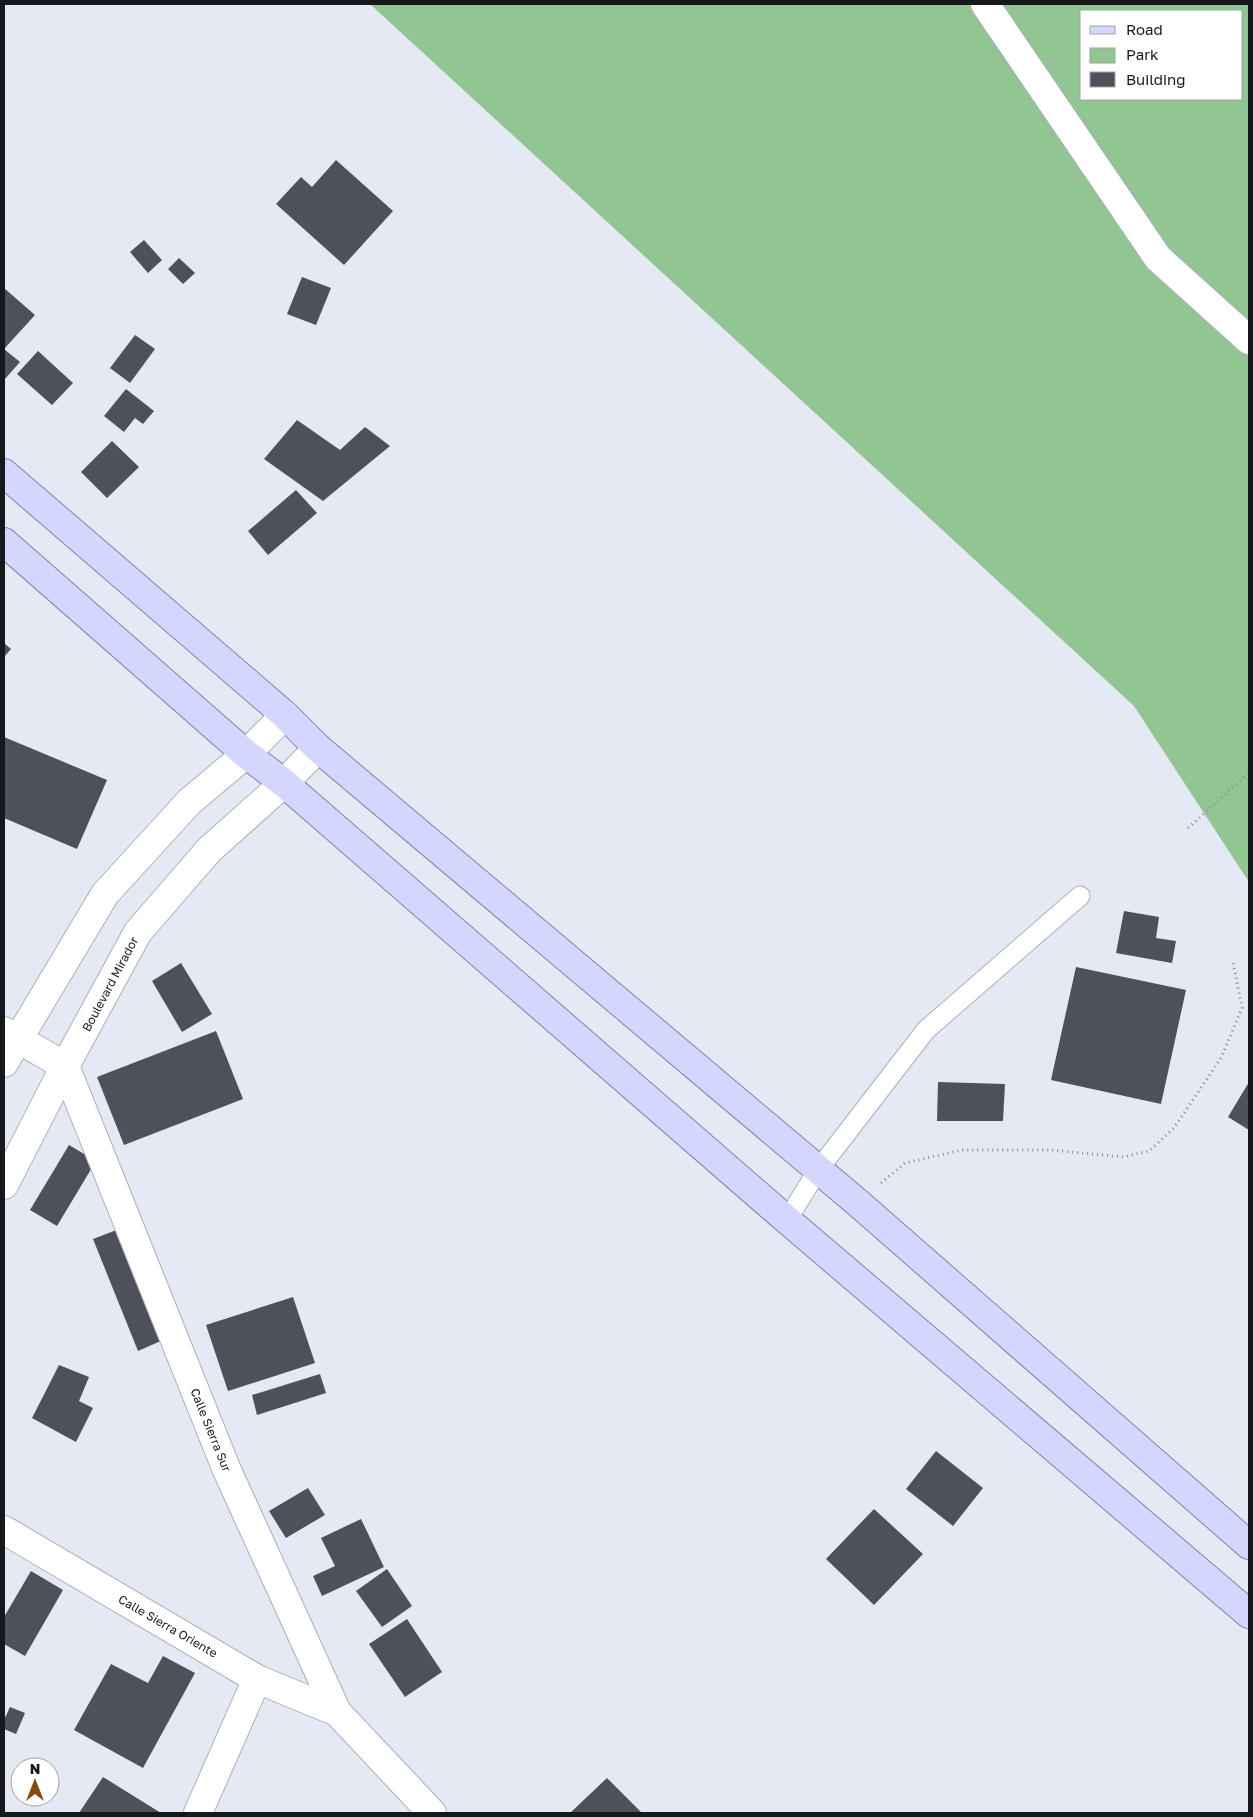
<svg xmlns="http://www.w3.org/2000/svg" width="1253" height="1817" font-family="'Golos Text',sans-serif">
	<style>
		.green { fill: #91c591; fill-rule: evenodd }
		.building { fill: #4e5159 }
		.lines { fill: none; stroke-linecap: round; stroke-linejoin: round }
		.service-casing { stroke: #abafb8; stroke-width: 21 }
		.minor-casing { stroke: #abafb8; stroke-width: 30 }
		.primary-casing { stroke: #7e83ad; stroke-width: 30 }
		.path { stroke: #8b8d95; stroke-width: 3; stroke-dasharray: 1 4; stroke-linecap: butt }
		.service { stroke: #fff; stroke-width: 19 }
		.minor { stroke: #fff; stroke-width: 28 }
		.primary { stroke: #d3d7fd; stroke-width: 28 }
		.labels { text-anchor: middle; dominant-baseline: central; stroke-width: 5; stroke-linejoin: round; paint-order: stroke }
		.street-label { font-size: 12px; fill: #17181c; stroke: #fff }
	</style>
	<rect width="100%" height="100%" fill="#e5e9f3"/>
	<!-- green -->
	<path class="green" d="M370,4H1249V882L1134,706ZM1082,11H1242V99H1082Z"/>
	<!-- building -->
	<path class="building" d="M336,160L393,211L344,265L276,204L301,177L312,187Z
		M144,240L162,260L148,273L130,252Z
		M179,258L195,273L183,284L168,269Z
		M302,277L331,288L316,325L287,314Z
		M4,288L35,315L4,349L20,362L4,380Z
		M135,335L155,349L130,383L110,368Z
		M38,351L73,383L52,405L17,374Z
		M126,389L154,411L143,424L135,418L124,432L104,416Z
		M297,420L340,450L365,427L390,446L323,501L264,459Z
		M112,441L139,467L107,498L81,472Z
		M296,490L317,513L268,555L248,531Z
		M4,643L11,649L4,657Z
		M4,737L107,780L77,849L4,818Z
		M1124,911L1159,917L1156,938L1176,941L1172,963L1116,953Z
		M181,963L212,1014L182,1032L152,981Z
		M1076,967L1186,990L1161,1104L1051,1080Z
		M216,1031L243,1099L124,1145L97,1077Z
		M938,1082L1005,1084L1003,1121H937Z
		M1249,1082V1130L1228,1117Z
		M69,1145L96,1161L57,1226L30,1210Z
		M119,1229L163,1340L138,1351L93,1239Z
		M293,1297L315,1363L228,1391L206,1325Z
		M59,1365L89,1377L79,1401L93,1408L76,1442L32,1418Z
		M320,1374L326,1393L257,1415L252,1395Z
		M936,1451L983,1488L953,1526L906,1489Z
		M308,1488L325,1515L286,1538L269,1511Z
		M874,1509L923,1554L874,1605L826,1559Z
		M361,1519L384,1567L322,1596L313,1576L335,1566L321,1538Z
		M387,1569L412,1606L382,1627L356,1591Z
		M31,1571L63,1590L25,1656L4,1644V1617Z
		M407,1619L442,1672L405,1697L369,1644Z
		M163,1656L195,1673L143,1768L74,1730L111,1664L148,1683Z
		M10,1707L25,1713L16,1734L4,1729V1720Z
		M103,1777L161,1813H79Z
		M607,1778L642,1813H570Z"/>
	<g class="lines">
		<defs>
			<path id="service" d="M787,1220L818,1170L926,1030L1080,896"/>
			<path id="minor" d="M985,4L1158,258L1249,340
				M4,1031L65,1066L226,1468L337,1712L432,1813
				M4,1063L105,894L189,802L246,754L285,715
				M4,1185L65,1066L138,932L209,850L284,783L318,748
				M4,1530L257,1679L337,1712
				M198,1813L257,1679"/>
			<path id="primary" d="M4,473L285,715L318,748L858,1203L1249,1545
				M4,542L246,754L284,783L787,1220L1249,1614"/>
		</defs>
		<!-- service casing -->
		<use href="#service" class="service-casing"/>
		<!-- minor casing -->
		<use href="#minor" class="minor-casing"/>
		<!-- primary casing -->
		<use href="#primary" class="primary-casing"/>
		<!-- path -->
		<path class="path" d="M1188,828L1249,773
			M881,1183L905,1163L962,1150H1051L1123,1157L1149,1151L1174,1128L1221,1058L1242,1008L1233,962"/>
		<!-- service -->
		<use href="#service" class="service"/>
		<!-- minor -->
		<use href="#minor" class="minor"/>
		<!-- primary -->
		<use href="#primary" class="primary"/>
	</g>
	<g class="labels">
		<!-- street labels -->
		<g class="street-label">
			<text transform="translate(110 984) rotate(-62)">Boulevard Mirador</text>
			<text transform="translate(211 1430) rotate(68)">Calle Sierra Sur</text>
			<text transform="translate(168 1626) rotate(30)">Calle Sierra Oriente</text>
		</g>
	</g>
	<!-- border -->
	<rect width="1253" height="1817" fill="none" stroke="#17181c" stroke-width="10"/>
	<!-- legend -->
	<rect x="1080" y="10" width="162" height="90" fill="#ffffff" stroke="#a2a3a4"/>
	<rect x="1090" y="26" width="25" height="8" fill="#d3d7fd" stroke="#a2a3a4"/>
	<text x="1126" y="35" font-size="15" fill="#17181c">Road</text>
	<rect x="1090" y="48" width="25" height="15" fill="#91c591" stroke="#a2a3a4"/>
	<text x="1126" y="60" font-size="15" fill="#17181c">Park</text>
	<rect x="1090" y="72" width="25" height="15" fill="#4e5159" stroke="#a2a3a4"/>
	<text x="1126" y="85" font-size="15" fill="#17181c">Building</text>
	<!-- north arrow -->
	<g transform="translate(35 1782)"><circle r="24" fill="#ffffff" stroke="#a2a3a4"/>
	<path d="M0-4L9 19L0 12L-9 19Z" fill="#884a0d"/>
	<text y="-8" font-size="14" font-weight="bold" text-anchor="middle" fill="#17181c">N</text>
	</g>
</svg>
